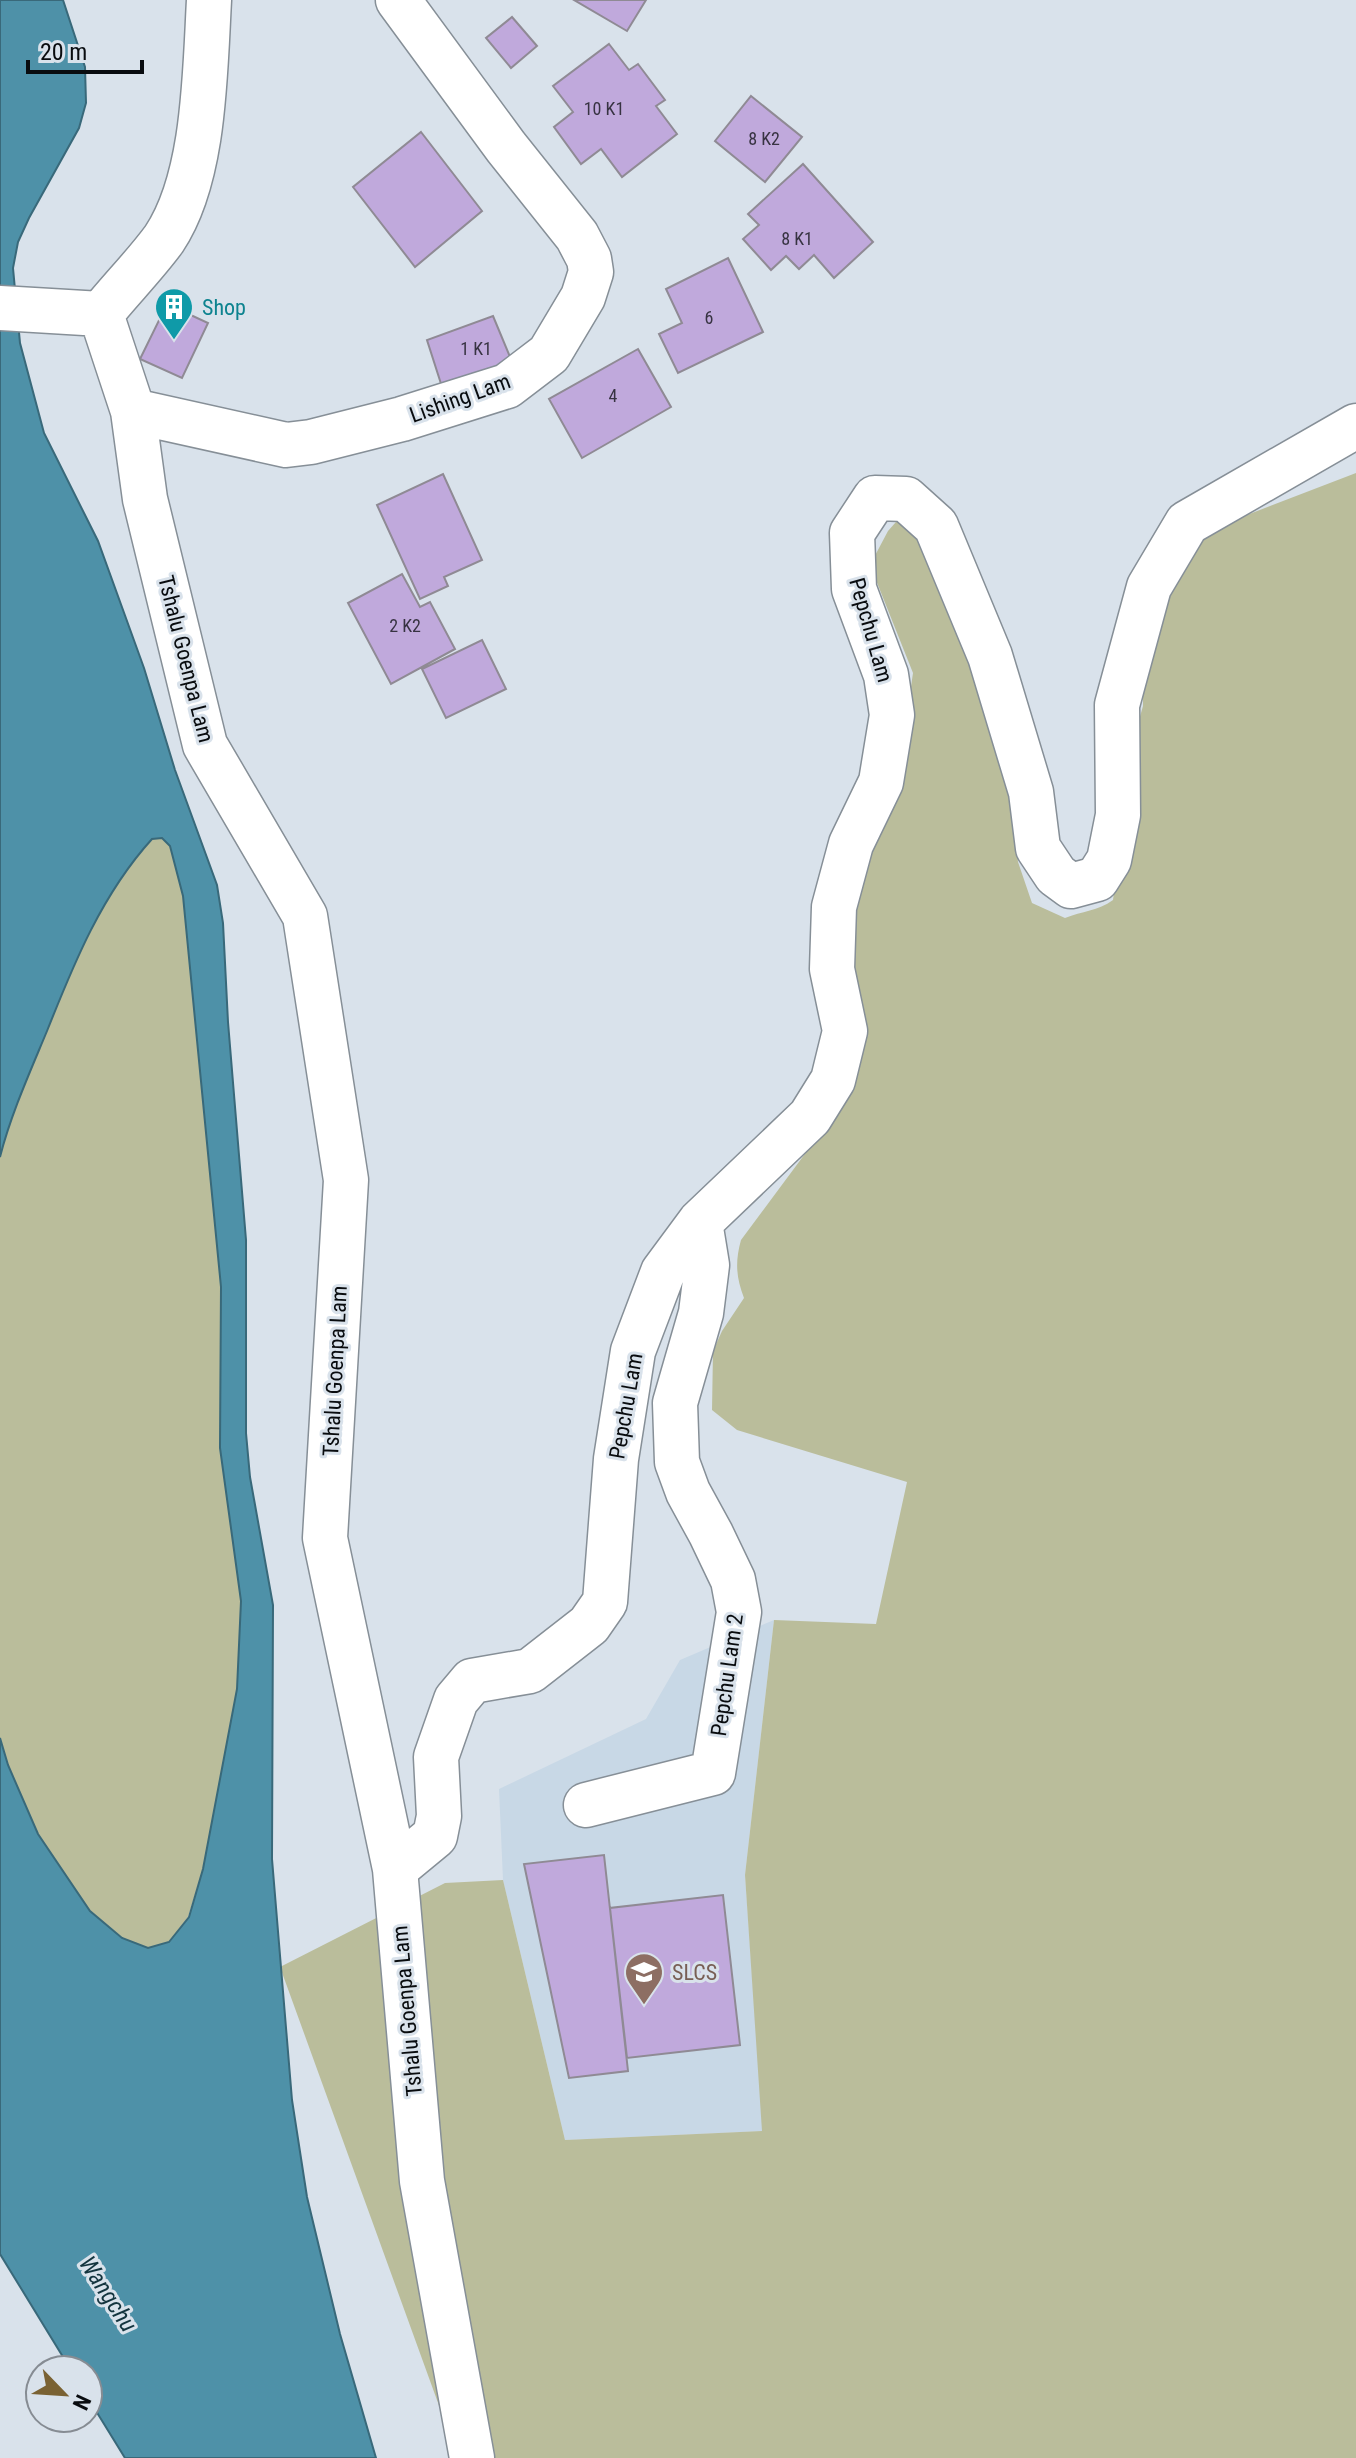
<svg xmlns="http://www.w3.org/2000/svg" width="1356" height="2458" font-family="'Roboto Condensed',sans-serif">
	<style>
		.built { fill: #c8d8e6 }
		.green { fill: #babd9b }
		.water { fill: #4e91a8; stroke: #39697a; stroke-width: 2 }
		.building { fill: #c0a9dc; stroke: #8f8a94; stroke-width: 2 }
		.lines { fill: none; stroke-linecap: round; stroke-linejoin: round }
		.minor-casing { stroke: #868f97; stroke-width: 47 }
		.minor { stroke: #fff; stroke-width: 44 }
		.labels { text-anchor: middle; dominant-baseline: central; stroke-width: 6; stroke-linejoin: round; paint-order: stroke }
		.number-label { font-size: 18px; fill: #373342 }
		.culture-label { font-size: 22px; fill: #0d838f; stroke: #d9e2eb; text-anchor: start }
		.street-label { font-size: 22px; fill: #090c0f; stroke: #d9e2eb }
		.education-label { font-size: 22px; fill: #785e54; stroke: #d9e2eb; text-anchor: start }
		.water-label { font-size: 24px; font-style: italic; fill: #13343e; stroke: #d9e2eb }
	</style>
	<rect width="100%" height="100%" fill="#d9e2eb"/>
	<!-- built -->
	<path class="built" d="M774,1620L745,1875L763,2131L565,2140L503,1880L499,1789L646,1719L680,1660Z"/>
	<!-- green -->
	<path class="green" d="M1356,473V2458H458L280,1967L445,1883L503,1880L565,2140L762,2131L745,1875L774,1620L876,1624L907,1482L737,1430L712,1410L713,1351L722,1331L744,1298C736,1277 735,1262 741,1240L813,1143L846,937L907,714L913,673L870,565L888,531L903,514L922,516L1008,767L1018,862L1032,903L1065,918C1082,911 1098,911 1113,900L1137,727L1143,706V636L1155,581L1213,528Z
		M162,838L170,846L183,896L221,1287L220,1448L241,1601L237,1689L203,1869L188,1917L169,1942L147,1948L122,1938L90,1911L38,1834L8,1765L0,1738V1157C11,1114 30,1072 47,1031C74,963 102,894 152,839Z"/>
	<!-- water -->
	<path class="water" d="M0,0H63L85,67L86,103L79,128L29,218L18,242L13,268L20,343L44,433L98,541L144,668L175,770L217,885L223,923L228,1022L246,1240V1433L250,1477L273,1605L272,1859L292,2100L307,2197L340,2334L376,2458H125L88,2398V2370H71L0,2254V1738L8,1765L38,1834L90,1911L122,1938L148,1948L169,1942L189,1917L203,1869L237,1689L241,1601L220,1448L221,1287L183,896L170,846L162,838L152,839C102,894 74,963 47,1031C30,1072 11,1114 0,1157Z"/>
	<!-- building -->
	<path class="building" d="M574,0H646L627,31Z
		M512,17L537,46L511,68L486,38Z
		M609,44L629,70L638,64L665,100L656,106L677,134L622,177L601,149L581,164L554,127L573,112L553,86Z
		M751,96L802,137L765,182L715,141Z
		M421,132L482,211L415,267L353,187Z
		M803,164L873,242L834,278L814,255L799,269L786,256L771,270L743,239L759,225L748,214Z
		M728,258L763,332L678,373L659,334L682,323L666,289Z
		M167,304L208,323L182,378L140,359Z
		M493,316L513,364L443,390L427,340Z
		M638,349L671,407L582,458L549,399Z
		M443,474L482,560L444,577L448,586L420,599L377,505Z
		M402,574L420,607L430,602L455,649L391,684L348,603Z
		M482,640L506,689L446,718L422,669Z
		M604,1855L628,2071L569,2078L524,1864Z
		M723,1895L740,2045L627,2058L610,1908Z"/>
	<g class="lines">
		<defs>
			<path id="minor" d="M0,308L101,314
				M101,314L133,411L145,499L205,745L305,916L346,1180L325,1538L395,1869L422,2181L472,2458
				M101,314C121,289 145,265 164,239C205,178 205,72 209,0
				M133,411L286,445L311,442L402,419L507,386L549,354L583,297L591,272L589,259L577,236L506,147L398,0
				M586,1805L713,1773L739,1612L733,1580L711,1534L688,1492L677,1462L675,1403L701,1313L707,1265L700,1222
				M395,1869L435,1836L439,1816L436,1757L456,1700L472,1681L530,1671L589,1625L605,1602L616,1459L633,1351L663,1272L700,1222L810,1117L833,1080L845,1031L832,969L834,907L851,844L881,782L892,715L886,675L854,589L852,533L875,498L906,499L936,526L990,656L1031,792L1038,848L1056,875L1071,886L1097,879L1109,860L1118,815L1117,705L1149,587L1187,523L1356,426"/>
		</defs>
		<!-- minor casing -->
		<use href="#minor" class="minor-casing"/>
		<!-- minor -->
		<use href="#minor" class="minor"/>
	</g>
	<!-- icons -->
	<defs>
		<symbol id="building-pin" viewBox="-11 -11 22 30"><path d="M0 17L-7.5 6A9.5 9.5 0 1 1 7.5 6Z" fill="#0f9aa8" stroke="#d9e2eb"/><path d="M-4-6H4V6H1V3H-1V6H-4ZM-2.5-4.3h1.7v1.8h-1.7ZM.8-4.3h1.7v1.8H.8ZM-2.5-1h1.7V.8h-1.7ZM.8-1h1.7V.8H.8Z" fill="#fff"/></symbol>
		<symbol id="university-pin" viewBox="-11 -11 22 30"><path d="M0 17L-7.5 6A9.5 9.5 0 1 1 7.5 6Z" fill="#8d6e63" stroke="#d9e2eb"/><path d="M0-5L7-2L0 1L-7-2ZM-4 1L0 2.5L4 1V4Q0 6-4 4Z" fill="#fff"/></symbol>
	</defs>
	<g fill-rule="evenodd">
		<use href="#building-pin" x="152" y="285" width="44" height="60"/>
		<use href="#university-pin" x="622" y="1950" width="44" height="60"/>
	</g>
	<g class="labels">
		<!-- number labels -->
		<g class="number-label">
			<text x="604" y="108">10 K1</text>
			<text x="764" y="138">8 K2</text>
			<text x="797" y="238">8 K1</text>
			<text x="709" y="317">6</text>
			<text x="476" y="348">1 K1</text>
			<text x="613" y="395">4</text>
			<text x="405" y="625">2 K2</text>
		</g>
		<!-- culture labels -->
		<g class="culture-label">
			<text x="202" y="307">Shop</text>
		</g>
		<!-- street labels -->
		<g class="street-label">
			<text transform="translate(460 398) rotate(-20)">Lishing Lam</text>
			<text transform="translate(871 630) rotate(74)">Pepchu Lam</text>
			<text transform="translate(186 659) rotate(76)">Tshalu Goenpa Lam</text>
			<text transform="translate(335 1371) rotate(-87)">Tshalu Goenpa Lam</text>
			<text transform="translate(626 1406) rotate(-80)">Pepchu Lam</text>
			<text transform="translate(727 1675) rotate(-82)">Pepchu Lam 2</text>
			<text transform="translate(407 2011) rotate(-95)">Tshalu Goenpa Lam</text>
		</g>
		<!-- education labels -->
		<g class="education-label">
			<text x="672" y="1972">SLCS</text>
		</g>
		<!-- water labels -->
		<g class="water-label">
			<text transform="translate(108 2294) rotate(57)">Wangchu</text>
		</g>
	</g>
	<!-- north arrow -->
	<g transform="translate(64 2394) rotate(115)"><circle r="38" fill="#d9e2eb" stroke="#868c93" stroke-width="2"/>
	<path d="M0-6L14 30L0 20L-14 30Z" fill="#7a6233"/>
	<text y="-12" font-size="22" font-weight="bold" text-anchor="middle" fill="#090c0f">N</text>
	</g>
	<!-- scale -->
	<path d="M28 60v12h114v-12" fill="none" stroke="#090c0f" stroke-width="4"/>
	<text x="40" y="60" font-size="24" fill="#090c0f" stroke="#d9e2eb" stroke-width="6" paint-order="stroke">20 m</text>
</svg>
